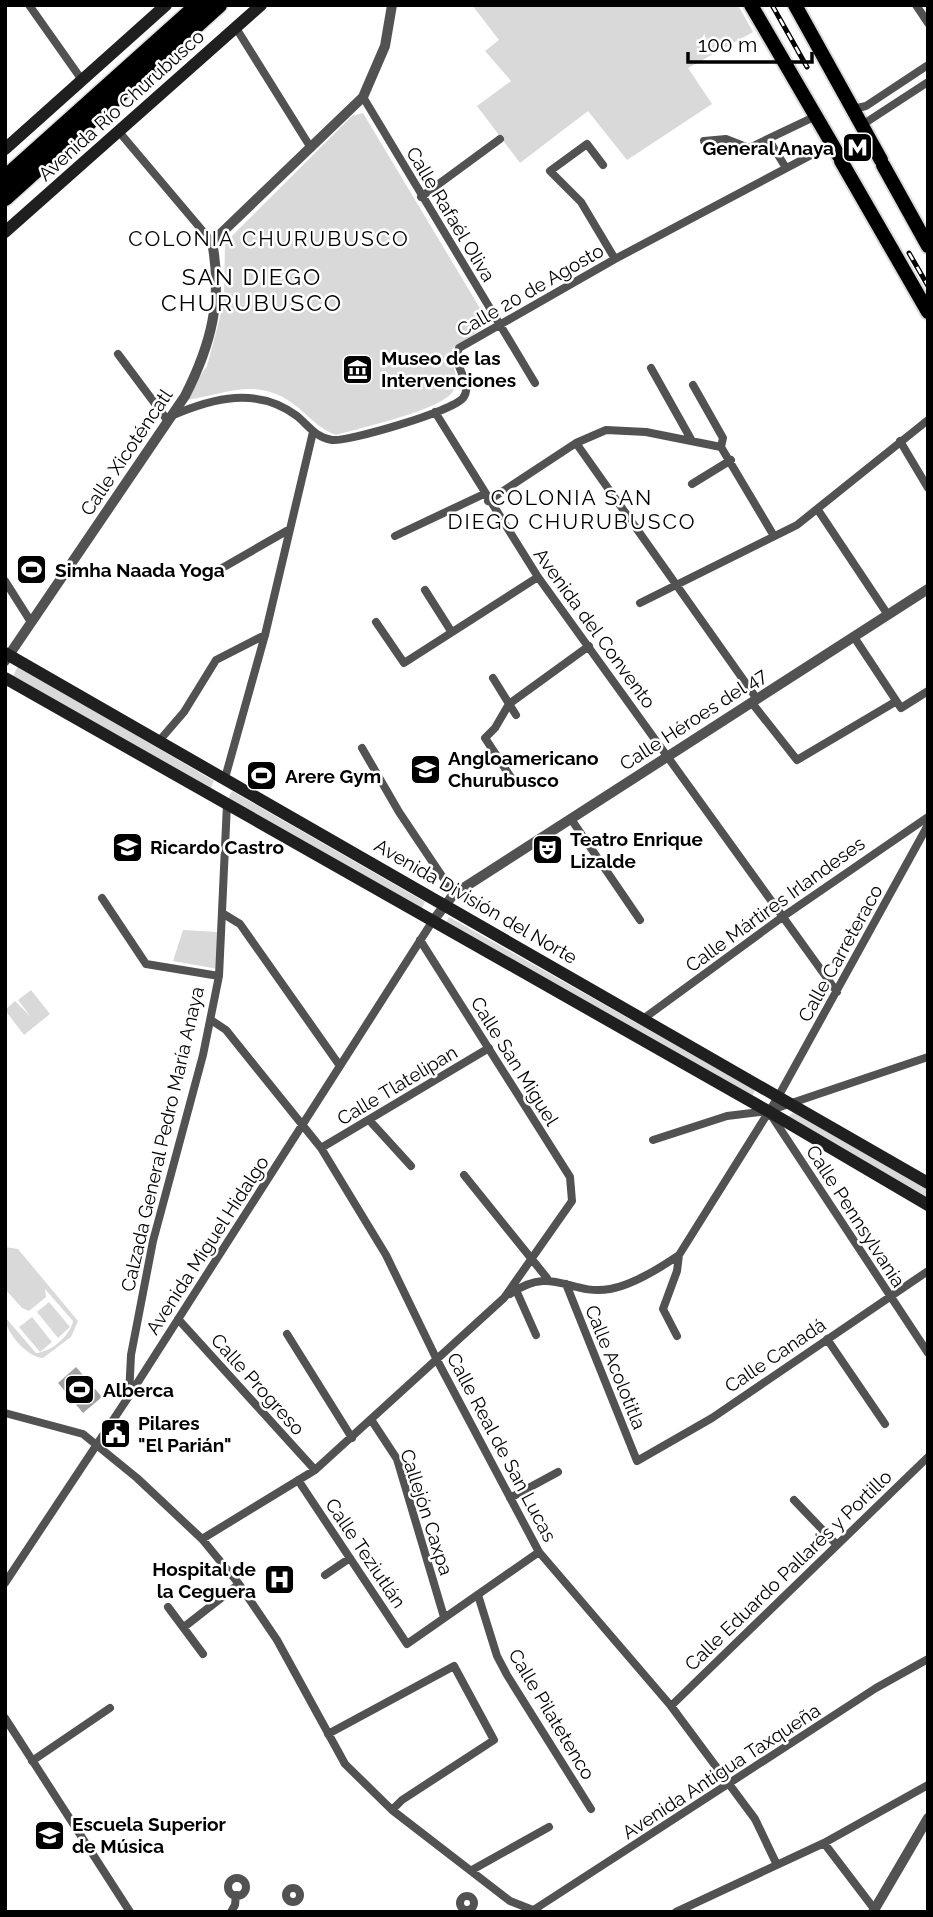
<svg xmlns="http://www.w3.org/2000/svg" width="933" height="1917" font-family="Raleway,sans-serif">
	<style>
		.green { fill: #d9d9d9 }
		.water { fill: #a0a0a0 }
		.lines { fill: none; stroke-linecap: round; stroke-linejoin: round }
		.trunk-casing { stroke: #dbdbdb; stroke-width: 18 }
		.motorway-casing { stroke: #dbdbdb; stroke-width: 19 }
		.minor { stroke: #525252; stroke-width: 8 }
		.tertiary { stroke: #525252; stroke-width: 10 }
		.secondary { stroke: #1f1f1f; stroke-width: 12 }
		.trunk { stroke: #000; stroke-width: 14 }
		.motorway { stroke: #000; stroke-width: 16 }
		.rail-casing { stroke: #000; stroke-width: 5 }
		.rail { stroke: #fff; stroke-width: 2.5; stroke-dasharray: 8; stroke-linecap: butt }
		.labels { text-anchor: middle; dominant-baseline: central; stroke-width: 5; stroke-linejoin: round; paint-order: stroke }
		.street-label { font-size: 19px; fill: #000; stroke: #fff }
		.poi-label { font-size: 19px; font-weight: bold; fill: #000; stroke: #fff; text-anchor: start }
		.neighbourhood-label { font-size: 21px; letter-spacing: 2px; fill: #000; stroke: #fff }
		.quarter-label { font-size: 23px; letter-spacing: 2px; fill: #000; stroke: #fff }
	</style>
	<rect width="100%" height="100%" fill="#fff"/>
	<!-- green -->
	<path class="green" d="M472,5H738L753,32L688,68L712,104L627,160L588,111L520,163L477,106L511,81L485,51L499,40Z
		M363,113L487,320L483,328L453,348C449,363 461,376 453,391C443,410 359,428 336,435C318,429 308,414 292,403C255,377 226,394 187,400L185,398L207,366L219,321L224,298L225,243L352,116Z
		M18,666L214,781L210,790L13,676Z
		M232,791L425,902L420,912L228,799Z
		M449,917L755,1090L752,1097L445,925Z
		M183,930L218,932V969L173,961Z
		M31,990L50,1014L24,1035L5,1010L15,1001L31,1017L18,1000Z
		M793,1112L928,1189V1199L788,1117Z
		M5,1247L18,1249L78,1321L71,1337L43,1358C28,1358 5,1332 5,1317L36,1353C51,1352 70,1336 73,1321L45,1289L46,1297L29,1311L22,1308L5,1289Z
		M49,1302L70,1327L58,1338L37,1312Z
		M32,1317L52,1342L40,1352L19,1327Z"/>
	<!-- water -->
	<path class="water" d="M76,1367L102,1397L83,1413L58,1383Z"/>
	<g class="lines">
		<defs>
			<path id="trunk" d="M751,5L839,156
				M795,5L881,160
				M841,161L928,312
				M883,165L928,246"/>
			<path id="motorway" d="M5,178L198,5
				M5,198L219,5"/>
		</defs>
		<!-- trunk casing -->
		<use href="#trunk" class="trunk-casing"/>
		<!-- motorway casing -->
		<use href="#motorway" class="motorway-casing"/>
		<!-- minor -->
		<path class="minor" d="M29,5L82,80
			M916,5L928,23
			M236,28L311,148
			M363,97L535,383
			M853,109L866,106L928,65
			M862,125L928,82
			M120,133L212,242
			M769,140L786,168
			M704,141L726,139L749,148L816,116
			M603,165L587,144L550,171L581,202L615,259
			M421,197L500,139
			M118,354L168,421
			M651,368L692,441
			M693,385L723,438L721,447
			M435,412L538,577L837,992
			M171,416C213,398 257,386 297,416C309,426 315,437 332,440C348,442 453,411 463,398C475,382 450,366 459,348L615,259L832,144
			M900,441L928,488
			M576,443L757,699
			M692,484L731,460
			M488,501L576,443L606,430L646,432L721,447L774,536
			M818,510L888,615
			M395,536L484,494
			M217,571L290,529
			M5,581L31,622
			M425,590L451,631
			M640,603L797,525L928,420
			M376,622L404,663L538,577
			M854,637L901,708L928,691
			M493,678L516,715
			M752,703L797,760L895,702
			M159,741L184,712L216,660L265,635
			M362,748L399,812L454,894
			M225,778L265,635L313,432
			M512,779L485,738L495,728L509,704L589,646
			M571,819L640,920
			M102,898L146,964L219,976
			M222,913L240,924L340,1066
			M643,1019L781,918L928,817
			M211,1020L226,1030L321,1148L386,1255L437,1360L539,1552L671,1706L755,1819L777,1865
			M771,1115L928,1353
			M370,1121L411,1166
			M653,1140L727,1116L768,1111L928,1057
			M321,1148L489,1048
			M464,1175L547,1278
			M566,1284L637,1461L712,1418L928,1271
			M516,1290L536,1335
			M510,1294C553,1264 569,1296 610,1289C633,1285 660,1268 679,1255L778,1097L928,825
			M178,1319L315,1470
			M287,1334L352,1438
			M677,1336L663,1309L677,1271L679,1255
			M827,1339L885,1424
			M129,1396L131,1355L153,1241L203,1055L219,976L227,804
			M5,1413L83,1434L137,1478L202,1539L239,1584L277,1640L345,1764L392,1810L510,1901L538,1912
			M372,1421L397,1459L444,1617
			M298,1480L407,1644L539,1552
			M510,1498L558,1472
			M794,1500L836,1544
			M202,1539L315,1470L504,1298L572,1201L570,1177L420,940
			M325,1575L350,1558
			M5,1583L129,1396L432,922
			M478,1595L497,1656L507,1675L591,1809
			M168,1607L203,1654
			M184,1627L239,1584
			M671,1706L928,1457
			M5,1718L130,1912
			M328,1734L454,1666L494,1740L402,1800L392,1810
			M32,1761L110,1708
			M824,1843L875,1910
			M472,1870L549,1827
			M228 1887a9 9 0 1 1 18 0a9 9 0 1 1-18 0Z
			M286 1895a7 7 0 1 1 14 0a7 7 0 1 1-14 0Z
			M460 1903a7 7 0 1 1 14 0a7 7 0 1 1-14 0Z
			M532,1911L876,1688L928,1659
			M231,1912L235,1905L236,1895
			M676,1912L824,1843L928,1785"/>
		<!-- tertiary -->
		<path class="tertiary" d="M5,661L185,396C211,345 223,299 212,242L363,97L385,46L392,5
			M432,922L454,894L928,589
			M873,1912L928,1818"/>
		<!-- secondary -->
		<path class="secondary" d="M5,149L166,5
			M5,232L261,5
			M5,653L928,1183
			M5,678L768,1111L928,1205"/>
		<!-- trunk -->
		<use href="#trunk" class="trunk"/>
		<!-- motorway -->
		<use href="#motorway" class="motorway"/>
		<defs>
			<path id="rail" d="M772,5L807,67
				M909,253L928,286"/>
		</defs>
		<!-- rail casing -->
		<use href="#rail" class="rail-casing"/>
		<!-- rail -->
		<use href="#rail" class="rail"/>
	</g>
	<!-- icons -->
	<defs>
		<symbol id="metro-square" viewBox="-11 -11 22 22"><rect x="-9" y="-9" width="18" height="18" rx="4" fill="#000" stroke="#fff"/><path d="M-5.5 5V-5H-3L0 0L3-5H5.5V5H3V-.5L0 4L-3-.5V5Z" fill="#fff"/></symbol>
		<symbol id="museum-square" viewBox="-11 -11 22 22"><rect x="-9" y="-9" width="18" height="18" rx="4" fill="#000" stroke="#fff"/><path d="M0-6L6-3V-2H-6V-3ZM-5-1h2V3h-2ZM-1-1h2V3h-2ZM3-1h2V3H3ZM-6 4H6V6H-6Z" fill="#fff"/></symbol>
		<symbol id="stadium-square" viewBox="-11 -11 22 22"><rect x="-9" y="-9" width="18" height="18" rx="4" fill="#000" stroke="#fff"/><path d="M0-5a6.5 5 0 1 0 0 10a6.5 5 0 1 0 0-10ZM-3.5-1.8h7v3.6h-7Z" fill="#fff"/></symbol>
		<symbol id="university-square" viewBox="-11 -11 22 22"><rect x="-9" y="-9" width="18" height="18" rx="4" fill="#000" stroke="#fff"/><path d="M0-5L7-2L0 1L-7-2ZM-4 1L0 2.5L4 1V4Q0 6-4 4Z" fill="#fff"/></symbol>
		<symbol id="school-square" viewBox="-11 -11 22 22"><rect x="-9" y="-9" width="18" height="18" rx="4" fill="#000" stroke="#fff"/><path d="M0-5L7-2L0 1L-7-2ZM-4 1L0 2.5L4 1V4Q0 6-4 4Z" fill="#fff"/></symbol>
		<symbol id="theatre-square" viewBox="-11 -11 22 22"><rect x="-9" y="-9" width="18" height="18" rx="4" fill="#000" stroke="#fff"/><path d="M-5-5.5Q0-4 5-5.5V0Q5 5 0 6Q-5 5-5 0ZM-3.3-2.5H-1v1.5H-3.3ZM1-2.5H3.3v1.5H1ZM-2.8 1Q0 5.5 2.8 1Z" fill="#fff"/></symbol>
		<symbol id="civic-square" viewBox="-11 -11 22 22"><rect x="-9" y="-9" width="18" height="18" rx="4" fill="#000" stroke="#fff"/><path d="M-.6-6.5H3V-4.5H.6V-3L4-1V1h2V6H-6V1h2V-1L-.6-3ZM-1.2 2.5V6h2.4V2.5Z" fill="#fff"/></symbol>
		<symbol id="hospital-square" viewBox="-11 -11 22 22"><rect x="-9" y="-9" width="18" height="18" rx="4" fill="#000" stroke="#fff"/><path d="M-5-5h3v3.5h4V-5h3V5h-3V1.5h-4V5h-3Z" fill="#fff"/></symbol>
	</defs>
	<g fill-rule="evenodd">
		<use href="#metro-square" x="840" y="130" width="35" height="35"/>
		<use href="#museum-square" x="340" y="352" width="35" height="35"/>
		<use href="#stadium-square" x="14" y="552" width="35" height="35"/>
		<use href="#university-square" x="408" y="752" width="35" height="35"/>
		<use href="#stadium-square" x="244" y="758" width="35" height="35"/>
		<use href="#school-square" x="110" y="830" width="35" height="35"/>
		<use href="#theatre-square" x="530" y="832" width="35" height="35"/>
		<use href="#stadium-square" x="62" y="1372" width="35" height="35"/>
		<use href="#civic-square" x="98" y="1416" width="35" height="35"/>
		<use href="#hospital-square" x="262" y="1562" width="35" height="35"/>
		<use href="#university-square" x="32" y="1818" width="35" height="35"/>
	</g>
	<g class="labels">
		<!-- street labels -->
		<g class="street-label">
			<text transform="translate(121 105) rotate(-42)">Avenida Río Churubusco</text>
			<text transform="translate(451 214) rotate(59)">Calle Rafaél Oliva</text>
			<text transform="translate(530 290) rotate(-30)">Calle 20 de Agosto</text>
			<text transform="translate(126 452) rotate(-56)">Calle Xicoténcatl</text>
			<text transform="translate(595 628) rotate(54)">Avenida del Convento</text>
			<text transform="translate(693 719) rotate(-33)">Calle Héroes del 47</text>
			<text transform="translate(476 901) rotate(30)">Avenida División del Norte</text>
			<text transform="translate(775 904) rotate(-36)">Calle Mártires Irlandeses</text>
			<text transform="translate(840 953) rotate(-61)">Calle Carreteraco</text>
			<text transform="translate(515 1061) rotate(58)">Calle San Miguel</text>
			<text transform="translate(397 1085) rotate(-31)">Calle Tlatelipan</text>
			<text transform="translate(162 1139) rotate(-77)">Calzada General Pedro María Anaya</text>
			<text transform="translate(856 1216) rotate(57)">Calle Pennsylvania</text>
			<text transform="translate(207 1245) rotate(-57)">Avenida Miguel Hidalgo</text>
			<text transform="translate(775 1355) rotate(-34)">Calle Canadá</text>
			<text transform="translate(616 1367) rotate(68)">Calle Acolotitla</text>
			<text transform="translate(258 1384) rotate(48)">Calle Progreso</text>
			<text transform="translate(502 1447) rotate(62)">Calle Real de San Lucas</text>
			<text transform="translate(427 1512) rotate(72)">Callejón Caxpa</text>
			<text transform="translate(366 1553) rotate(56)">Calle Teziutlán</text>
			<text transform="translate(788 1570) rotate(-44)">Calle Eduardo Pallarés y Portillo</text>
			<text transform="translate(552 1714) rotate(59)">Calle Pilatetenco</text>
			<text transform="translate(721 1771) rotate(-33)">Avenida Antigua Taxqueña</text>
		</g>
		<!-- poi labels -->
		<g class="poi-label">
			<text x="834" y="148" text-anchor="end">General Anaya</text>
			<text x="381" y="358">Museo de las<tspan x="381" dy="22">Intervenciones</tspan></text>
			<text x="55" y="570">Simha Naada Yoga</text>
			<text x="448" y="758">Angloamericano<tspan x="448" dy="22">Churubusco</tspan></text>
			<text x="285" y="776">Arere Gym</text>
			<text x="570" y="839">Teatro Enrique<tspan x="570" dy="22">Lizalde</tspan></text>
			<text x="150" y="847">Ricardo Castro</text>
			<text x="103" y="1390">Alberca</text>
			<text x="138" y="1423">Pilares<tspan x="138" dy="22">"El Parián"</tspan></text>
			<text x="256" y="1569" text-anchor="end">Hospital de<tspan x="256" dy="22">la Ceguera</tspan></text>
			<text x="72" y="1824">Escuela Superior<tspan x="72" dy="22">de Música</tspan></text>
		</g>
		<!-- neighbourhood labels -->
		<g class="neighbourhood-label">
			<text x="269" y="238">COLONIA CHURUBUSCO</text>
			<text x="572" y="497">COLONIA SAN<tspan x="572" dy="24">DIEGO CHURUBUSCO</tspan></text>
		</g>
		<!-- quarter labels -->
		<g class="quarter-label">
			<text x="252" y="276">SAN DIEGO<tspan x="252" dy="26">CHURUBUSCO</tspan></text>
		</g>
	</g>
	<!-- border -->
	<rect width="933" height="1917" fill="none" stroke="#000000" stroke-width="14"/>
	<!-- scale -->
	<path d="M688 52v10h124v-10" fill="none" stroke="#000000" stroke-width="3.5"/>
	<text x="698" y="52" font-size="21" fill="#000000" stroke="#ffffff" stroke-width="5" paint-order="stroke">100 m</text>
</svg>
